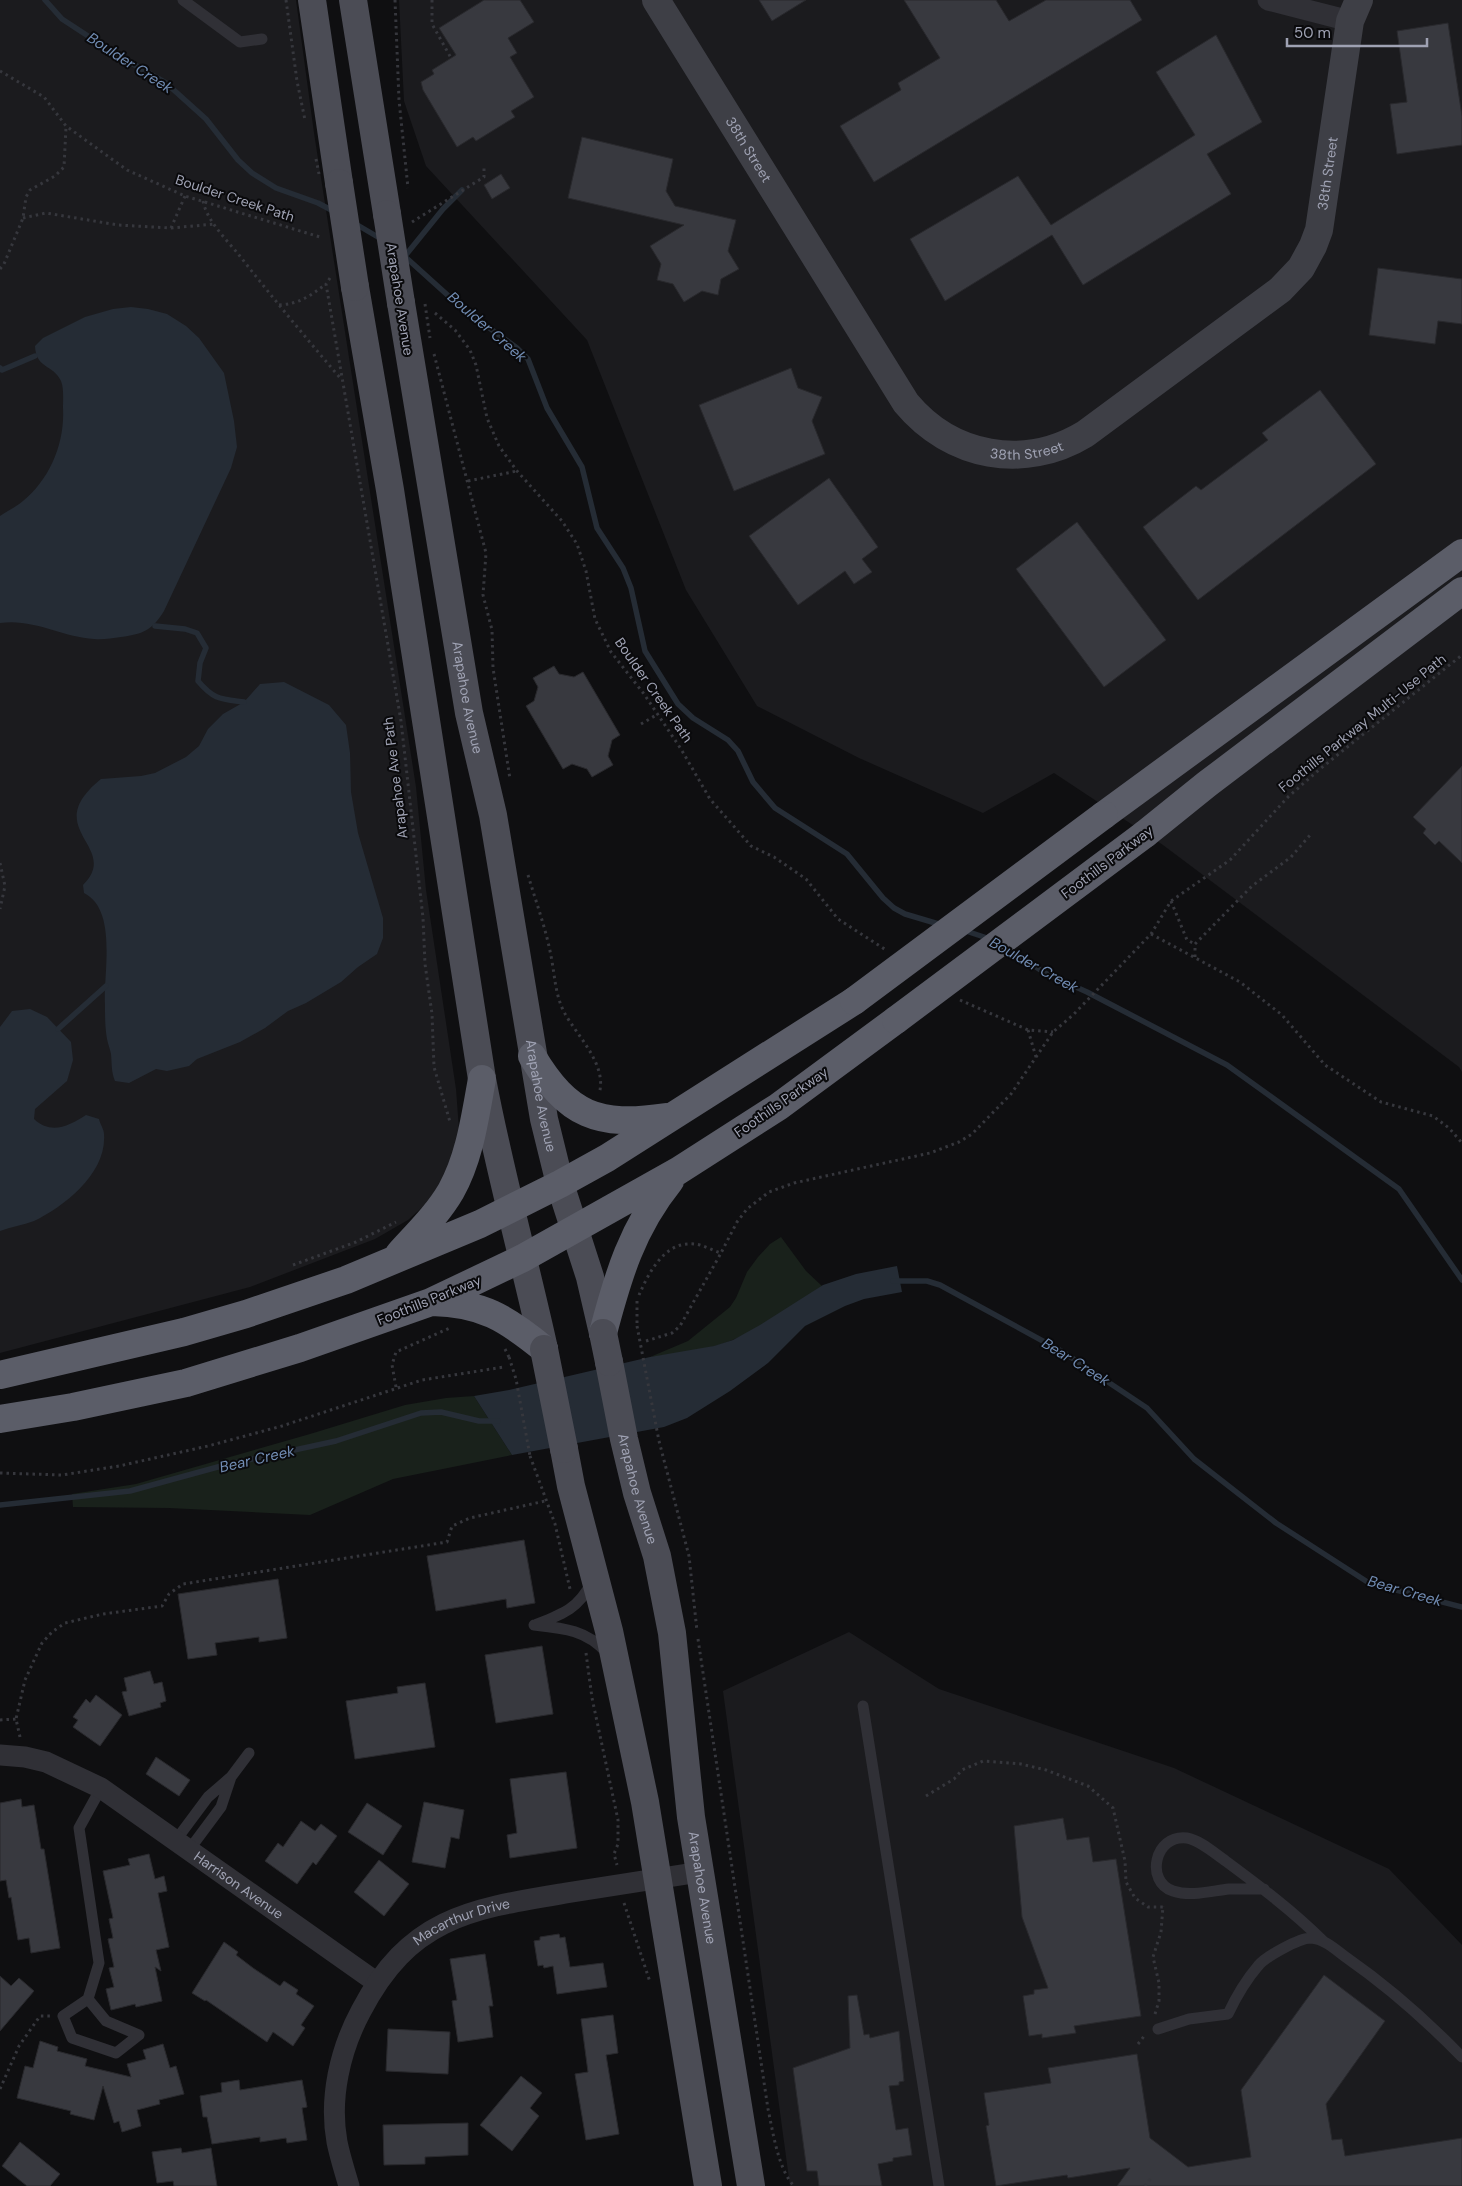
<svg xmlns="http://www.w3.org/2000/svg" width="1462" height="2186" font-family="'DM Sans',sans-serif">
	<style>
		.built { fill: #1b1b1e }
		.green { fill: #19211b }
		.water { fill: #252c35 }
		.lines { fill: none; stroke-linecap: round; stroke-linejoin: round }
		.stream { stroke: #252c35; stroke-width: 5.5 }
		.building { fill: #38393f; stroke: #29292d }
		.path { stroke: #36373d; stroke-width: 3; stroke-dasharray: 2.5 4; stroke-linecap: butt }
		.lane { stroke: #303036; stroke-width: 11 }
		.street { stroke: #303036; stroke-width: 21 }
		.secondary { stroke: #3e3f46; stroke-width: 28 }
		.primary { stroke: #4b4c55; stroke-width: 28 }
		.highway { stroke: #5b5d68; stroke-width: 28 }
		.path-bridge { stroke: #36373d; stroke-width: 3; stroke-dasharray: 2.5 4; stroke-linecap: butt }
		.primary-bridge { stroke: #4b4c55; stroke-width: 28 }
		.highway-bridge { stroke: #5b5d68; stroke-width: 28 }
		.labels { text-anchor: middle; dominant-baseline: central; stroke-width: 4; stroke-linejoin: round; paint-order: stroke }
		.street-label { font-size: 14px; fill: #9fa2b3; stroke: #0a0a0c }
		.water-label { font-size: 15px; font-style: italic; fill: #718cb3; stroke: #0a0a0c }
	</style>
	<rect width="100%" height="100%" fill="#0f0f11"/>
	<!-- built -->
	<path class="built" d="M0,0H296L314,133L416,787L426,890L456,1089L459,1129L452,1168L436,1195L408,1220L375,1239L250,1287L0,1353Z
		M399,0H1462V1072L1459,1067L1163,845L1054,773L983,813L859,758L757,706L686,590L587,340L426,166L404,101Z
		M849,1632L939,1689L1174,1768L1389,1869L1462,1945V2186H790L723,1691Z"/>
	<!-- green -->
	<path class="green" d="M781,1237L806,1271L822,1286C790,1309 753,1335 715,1346C694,1352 672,1354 650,1357L688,1341L730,1307L736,1298L747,1272L758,1257L770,1244Z
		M474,1396L512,1455L393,1479L310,1515L169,1508L73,1507L72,1494L136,1484L310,1434L405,1405L446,1398Z"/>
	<!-- water -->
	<path class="water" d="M131,307L148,309L167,314L186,326L199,338L224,373L234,421L237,447L231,468L164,611C152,630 144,634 121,637C112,638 103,640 94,639C62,637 33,618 0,623V516C7,511 16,507 23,501C50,479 65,443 63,408C63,401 64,388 61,381C53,364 36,369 35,346L43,338L85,317L113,309Z
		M284,682L329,705L346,725L350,753L351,792L358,833L383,918V938L377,954L358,967L341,982L306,1003L288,1011L265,1028L240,1042L197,1059L189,1066L167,1071L156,1069L129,1083L115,1081C111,1071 112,1064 111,1054C110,1049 108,1044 107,1039C105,1028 105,1016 105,1005C103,974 118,910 84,893L83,885C122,846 38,830 101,779L141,776L155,773L186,757L199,746L208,729L223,714L244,702L260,684Z
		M30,1009L47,1017L71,1042L73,1060L67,1081L35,1109L34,1119C51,1135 69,1126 86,1115L99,1119C100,1124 104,1129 104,1134C107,1173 65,1206 34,1221C23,1225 11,1227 0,1231V1027L12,1011Z
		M897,1266L902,1292L864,1299L845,1306L805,1326L768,1363L730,1391L687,1418L664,1427L512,1455L474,1396L509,1390L650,1357L714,1346L733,1340L760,1325L823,1285L856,1274Z"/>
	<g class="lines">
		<!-- stream -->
		<path class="stream" d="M45,0L62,19L114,53L166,83L206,119L238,160L252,173L276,188L318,203L335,212
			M354,223L383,240
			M402,254L463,309L517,348L528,359L547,408L582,467L597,528L623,568L631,588L645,651L678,704L693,718L728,740L738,751L753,782L775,808L847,854L883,898L894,908L905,914L942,925
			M405,256L443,209L462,190
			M0,368L2,370L35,356
			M155,626L185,629L197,633L206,648L200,663L198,681C214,700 221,699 244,702
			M963,930L990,939
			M1007,948L1045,973L1087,992L1227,1065L1399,1189L1462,1280
			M58,1029L106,986
			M893,1281H927L940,1285L1063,1352L1147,1408L1194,1459L1276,1523L1369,1583L1462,1607
			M0,1505L130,1491L225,1465L336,1441L421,1413L441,1412L479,1421H498"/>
	</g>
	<!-- building -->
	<path class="building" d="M484,0H520L534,22L508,38L517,53L510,57L534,97L511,111L515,117L476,141L473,137L457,147L423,90L421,82L434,74L432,70L456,55L439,28Z
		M759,0H806L772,21Z
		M904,0H996L1009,21L1046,0H1130L1142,20L874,182L840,126L901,90L898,83L940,58Z
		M1448,23L1462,116V145L1397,154L1390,104L1407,102L1397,31Z
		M1216,35L1262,122L1207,154L1231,194L1083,285L1052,235L945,301L910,239L1018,176L1051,225L1195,135L1156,72Z
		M582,137L673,159L666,191L675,206L736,220L728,251L739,269L721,279L718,295L702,291L684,302L673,284L657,280L661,264L650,246L684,225L568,198Z
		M501,174L510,188L492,199L484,185Z
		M1378,268L1462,279V324L1438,321L1435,344L1369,335Z
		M791,368L798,388L822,397L812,421L825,454L734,491L699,405Z
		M1320,390L1376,464L1198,600L1143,527L1196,486L1201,490L1268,440L1262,433Z
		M829,478L878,547L862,559L872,572L854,584L845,571L798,605L749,536Z
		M1077,522L1166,640L1104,687L1016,569Z
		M554,666L559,674L574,677L583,672L620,735L612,740L608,756L613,765L592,777L587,769L572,764L563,769L526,706L534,701L538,687L533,678Z
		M1462,766V863L1439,841L1435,845L1423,833L1426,829L1413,817Z
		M524,1540L535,1603L507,1608L506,1599L436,1611L427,1556Z
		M278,1579L287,1638L259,1642V1637L215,1643L217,1655L188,1659L178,1594Z
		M542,1646L553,1714L496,1723L485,1655Z
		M150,1671L154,1684L162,1682L166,1701L160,1703L161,1707L129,1716L122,1692L127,1691L124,1678Z
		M425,1683L435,1747L355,1759L346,1701L398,1693L397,1687Z
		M96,1695L122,1715L100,1746L73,1727L78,1720L73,1717L86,1699L90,1703Z
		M156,1757L190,1780L179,1796L146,1774Z
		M566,1772L577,1848L510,1858L507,1835L517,1833L510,1779Z
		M21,1799L22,1807L34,1805L41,1849H44L60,1948L31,1953L29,1938L18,1940L11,1897L9,1898L6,1880L0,1881V1803Z
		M424,1802L464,1810L459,1839L451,1837L445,1868L412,1862Z
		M367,1803L402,1826L383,1855L348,1832Z
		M1063,1818L1067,1840L1089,1837L1093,1862L1116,1859L1141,2016L1074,2026L1076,2033L1042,2038V2034L1029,2036L1023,1996L1034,1994V1990L1048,1988L1022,1917L1014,1826Z
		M301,1821L315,1831L321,1824L337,1836L316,1865L313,1862L297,1884L265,1861L278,1843L283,1847Z
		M149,1854L155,1879L164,1876L167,1891L158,1893L169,1947L156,1950L161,1971L155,1967L162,2001L136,2007L135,2004L111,2010L106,1989L114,1987L109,1968L114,1967L108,1939L113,1938L109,1919L113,1918L103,1871L130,1865L128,1859Z
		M379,1860L409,1884L384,1916L354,1892Z
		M559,1934L560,1938L565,1937L570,1967L603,1963L607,1987L557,1994L553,1966L544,1968L543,1965L538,1966L534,1941L540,1940V1937Z
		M224,1942L238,1952L236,1955L253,1968L280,1986L284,1981L298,1990L296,1994L314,2006L301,2025L305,2028L293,2046L273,2032L267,2042L206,2000L205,2001L192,1993Z
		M485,1954L493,2006H489L493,2037L458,2042L452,2001L457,2000L450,1959Z
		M1324,1975L1385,2021L1326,2104L1332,2140L1342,2139L1345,2156L1462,2138V2186H1117L1130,2168L1068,2178L1067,2175L996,2186L986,2126L989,2125L984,2093L1051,2083L1048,2068L1137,2054L1150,2138L1188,2167L1251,2157L1241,2090Z
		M0,1976L11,1986L19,1978L34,1991L0,2031Z
		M857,1995L864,2035L869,2034L870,2038L899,2031L904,2081L899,2082V2085L889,2086L896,2130L908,2128L912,2155L893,2158V2161L878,2164L882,2186H819L817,2171H807L793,2068L850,2048L848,1996Z
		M613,2015L618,2053L606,2055L619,2134L586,2140L575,2074L588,2072L581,2019Z
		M388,2029L450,2032L448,2074L386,2071Z
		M40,2041L58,2047L57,2051L87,2059L85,2066L131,2077L127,2064L146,2059L143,2050L163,2044L170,2068L176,2066L184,2094L159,2100L160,2104L137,2110L141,2126L122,2132L119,2121L114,2123L103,2086L94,2120L70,2114L71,2111L17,2098L25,2066L33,2068Z
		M521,2076L542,2093L530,2108L539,2116L512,2151L480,2125Z
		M239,2080L240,2090L302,2080L307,2107L302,2108L307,2140L287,2143L286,2138L260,2142V2137L212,2144L207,2117H203L200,2096L222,2092L221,2083Z
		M468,2123V2155L425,2157V2164L384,2165L383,2125Z
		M20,2142L60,2174L50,2186H27L2,2166Z
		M181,2148L182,2153L211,2148L217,2186H174L173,2181L157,2183L152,2152Z"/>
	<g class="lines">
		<!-- path -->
		<path class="path" d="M286,0L297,81L305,120
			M395,0L399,100L408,188
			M432,0V24L451,58
			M0,71L44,97L66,126L127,170L185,196L320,237
			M203,201C207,221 226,239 239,255C272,297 306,338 341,379
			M23,218L46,213L118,225L171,228L185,196
			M412,222L484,177V166
			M171,228L215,224
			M0,269L4,264L23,218L26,197L30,190L55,176L64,167L66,127
			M330,278L326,284L401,721L423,918L425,964L432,1014L434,1067L450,1122
			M279,305C299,304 310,296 326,284
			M435,313L455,330L470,350L476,365L487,418L499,446L517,471L562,521L577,544L586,571L595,619L611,652L644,694L681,749L710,799L751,846L774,857L806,879L838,919L886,950
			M434,354L486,553L483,595L492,630L493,668L510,779
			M468,481L517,471
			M641,724L658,714
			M0,863L5,886L0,909
			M528,875C536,902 546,929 551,956C555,976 555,994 564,1012C577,1036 608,1065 599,1094
			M1171,901L1187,940L1195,944
			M1151,934L1240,982L1282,1015L1325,1065L1381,1102L1433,1116L1449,1128L1462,1143
			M1195,957V944L1252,886L1291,857L1311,834
			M960,1000L1028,1030L1053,1032
			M1028,1030L1036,1057
			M293,1265L356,1242L396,1222
			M639,1295C650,1270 667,1237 700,1245C707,1247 714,1251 721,1253L737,1222L747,1209L769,1192L794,1183L930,1153L959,1142L972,1134L1011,1094L1053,1032L1073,1015L1151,934L1171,901L1230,860L1288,797L1320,769L1462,655
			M637,1301V1326
			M646,1341L672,1333L680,1326L721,1253
			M505,1349L509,1357
			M396,1387L392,1365L396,1352L452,1327
			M659,1441L689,1556L697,1631
			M530,1456L555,1524L570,1589
			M0,1473L62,1475L119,1466L208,1446L282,1426L422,1380L504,1367
			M698,1639L768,2109C773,2132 778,2169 794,2186
			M586,1653L592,1698L618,1820V1844L614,1854L617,1865
			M0,1720L16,1719
			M20,1737L16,1719L25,1680L42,1643L52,1632L65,1623L103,1614L162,1606L169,1594L183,1584L447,1542L452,1526L470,1518L545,1501
			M926,1796L954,1779L962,1770L983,1761L1021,1764L1046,1770L1088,1786L1113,1808L1125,1861L1126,1882L1135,1898L1148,1907H1163
			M624,1903L650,1982
			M1155,2014L1159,2001V1983L1153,1957L1161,1932L1163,1906
			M1138,2044L1145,2035
			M0,2089L19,2046L40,2016H50
			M1145,2186L1151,2178"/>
		<!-- lane -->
		<path class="lane" d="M183,0L240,42L262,39
			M534,1625C563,1628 587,1630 607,1653
			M535,1625C563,1614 578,1609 592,1582
			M863,1706L939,2186
			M176,1840L208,1797L231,1777L249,1753
			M189,1850L221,1807L231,1777
			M1264,1889C1252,1889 1241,1889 1229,1889C1211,1891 1191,1897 1173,1891C1145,1882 1154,1834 1187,1838C1199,1840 1213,1852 1223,1859C1258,1885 1292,1910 1323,1941
			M88,1999L106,2021L139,2035L116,2053L72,2038L63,2016L88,1999L99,1963L79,1828L101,1788
			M1158,2029L1189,2019L1228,2014C1236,1997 1246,1980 1258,1966C1265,1957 1299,1938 1311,1938C1325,1939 1336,1950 1347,1958C1390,1988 1426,2020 1462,2057"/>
		<!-- street -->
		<g class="street">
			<path d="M1268,0L1350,21"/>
			<path id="s1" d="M0,1755L25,1757L46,1762L101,1788L376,1982"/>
			<path id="s2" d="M349,2186C345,2172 340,2157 337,2142C329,2098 340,2050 361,2011C410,1917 470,1909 566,1893C611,1886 655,1879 700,1872"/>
		</g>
		<!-- secondary -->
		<path class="secondary" id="s3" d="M656,0L906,403C951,457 1024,471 1085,434L1280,290L1301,268L1313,246L1319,230L1350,21L1359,0"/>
		<!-- primary -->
		<g class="primary">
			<path d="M312,0L339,183"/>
			<path d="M353,0L387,214"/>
			<path d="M355,287L390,490L482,1079C499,1170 524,1258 544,1349"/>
			<path id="s4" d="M401,303L469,713L493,815L544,1119L560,1184L590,1277L603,1333"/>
			<path id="s5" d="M609,1362L624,1439L637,1493L657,1556L672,1633L691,1817L751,2186"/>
			<path d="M564,1449L571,1486L609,1631L645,1802L708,2186"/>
		</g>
		<!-- highway -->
		<path class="highway" d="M1104,815L1462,553
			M1145,834L1207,784L1462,591
			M532,1056C568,1116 598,1127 666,1117
			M399,1254C417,1234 437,1215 451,1191C470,1157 475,1117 482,1079
			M432,1302C482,1303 506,1318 544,1349
			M603,1333C618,1276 632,1228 670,1181
			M0,1375L184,1332L246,1314L346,1280L480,1224L560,1184L607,1158L854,1001
			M0,1419L73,1407L186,1383L300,1348L431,1302L523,1258L678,1171L778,1107L896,1020"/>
		<!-- path-bridge -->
		<path class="path-bridge" d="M316,159L319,174
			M425,304L430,338
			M637,1326L659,1441
			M509,1357L516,1379L530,1456"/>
		<!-- primary-bridge -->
		<path class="primary-bridge" d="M339,183L355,287
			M387,214L401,303
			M603,1333L609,1362
			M544,1349L564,1449"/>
		<!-- highway-bridge -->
		<path class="highway-bridge" d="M854,1001L1104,815
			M896,1020L1145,834"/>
	</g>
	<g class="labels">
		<!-- street labels -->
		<g class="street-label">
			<text stroke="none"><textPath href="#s3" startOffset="176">38th Street</textPath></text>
			<text stroke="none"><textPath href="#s3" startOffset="1045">38th Street</textPath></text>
			<text transform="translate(235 198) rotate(18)">Boulder Creek Path</text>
			<text transform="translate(400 299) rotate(81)">Arapahoe Avenue</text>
			<text stroke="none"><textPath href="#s3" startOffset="611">38th Street</textPath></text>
			<text transform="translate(654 690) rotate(55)">Boulder Creek Path</text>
			<text stroke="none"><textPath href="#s4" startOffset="400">Arapahoe Avenue</textPath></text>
			<text transform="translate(1362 723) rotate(-39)">Foothills Parkway Multi-Use Path</text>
			<text transform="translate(395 778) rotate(-97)">Arapahoe Ave Path</text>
			<text transform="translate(1107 862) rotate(-37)">Foothills Parkway</text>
			<text stroke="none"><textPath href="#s4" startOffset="805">Arapahoe Avenue</textPath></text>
			<text transform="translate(781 1102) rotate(-35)">Foothills Parkway</text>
			<text transform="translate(429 1300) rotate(-22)">Foothills Parkway</text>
			<text stroke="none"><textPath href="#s5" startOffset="130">Arapahoe Avenue</textPath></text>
			<text stroke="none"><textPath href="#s1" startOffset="276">Harrison Avenue</textPath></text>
			<text stroke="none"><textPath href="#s5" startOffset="535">Arapahoe Avenue</textPath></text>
			<text stroke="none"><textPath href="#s2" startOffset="321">Macarthur Drive</textPath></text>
		</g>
		<!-- water labels -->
		<g class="water-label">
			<text transform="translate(130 63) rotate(33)">Boulder Creek</text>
			<text transform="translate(487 327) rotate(41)">Boulder Creek</text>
			<text transform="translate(1034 965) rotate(29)">Boulder Creek</text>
			<text transform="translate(1076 1362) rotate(32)">Bear Creek</text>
			<text transform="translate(257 1459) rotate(-13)">Bear Creek</text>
			<text transform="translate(1405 1591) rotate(16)">Bear Creek</text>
		</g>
	</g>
	<!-- scale -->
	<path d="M1287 38v8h140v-8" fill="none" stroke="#9fa2b3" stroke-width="2.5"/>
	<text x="1294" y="38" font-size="15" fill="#9fa2b3" stroke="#0a0a0c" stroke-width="4" paint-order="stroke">50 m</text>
</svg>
